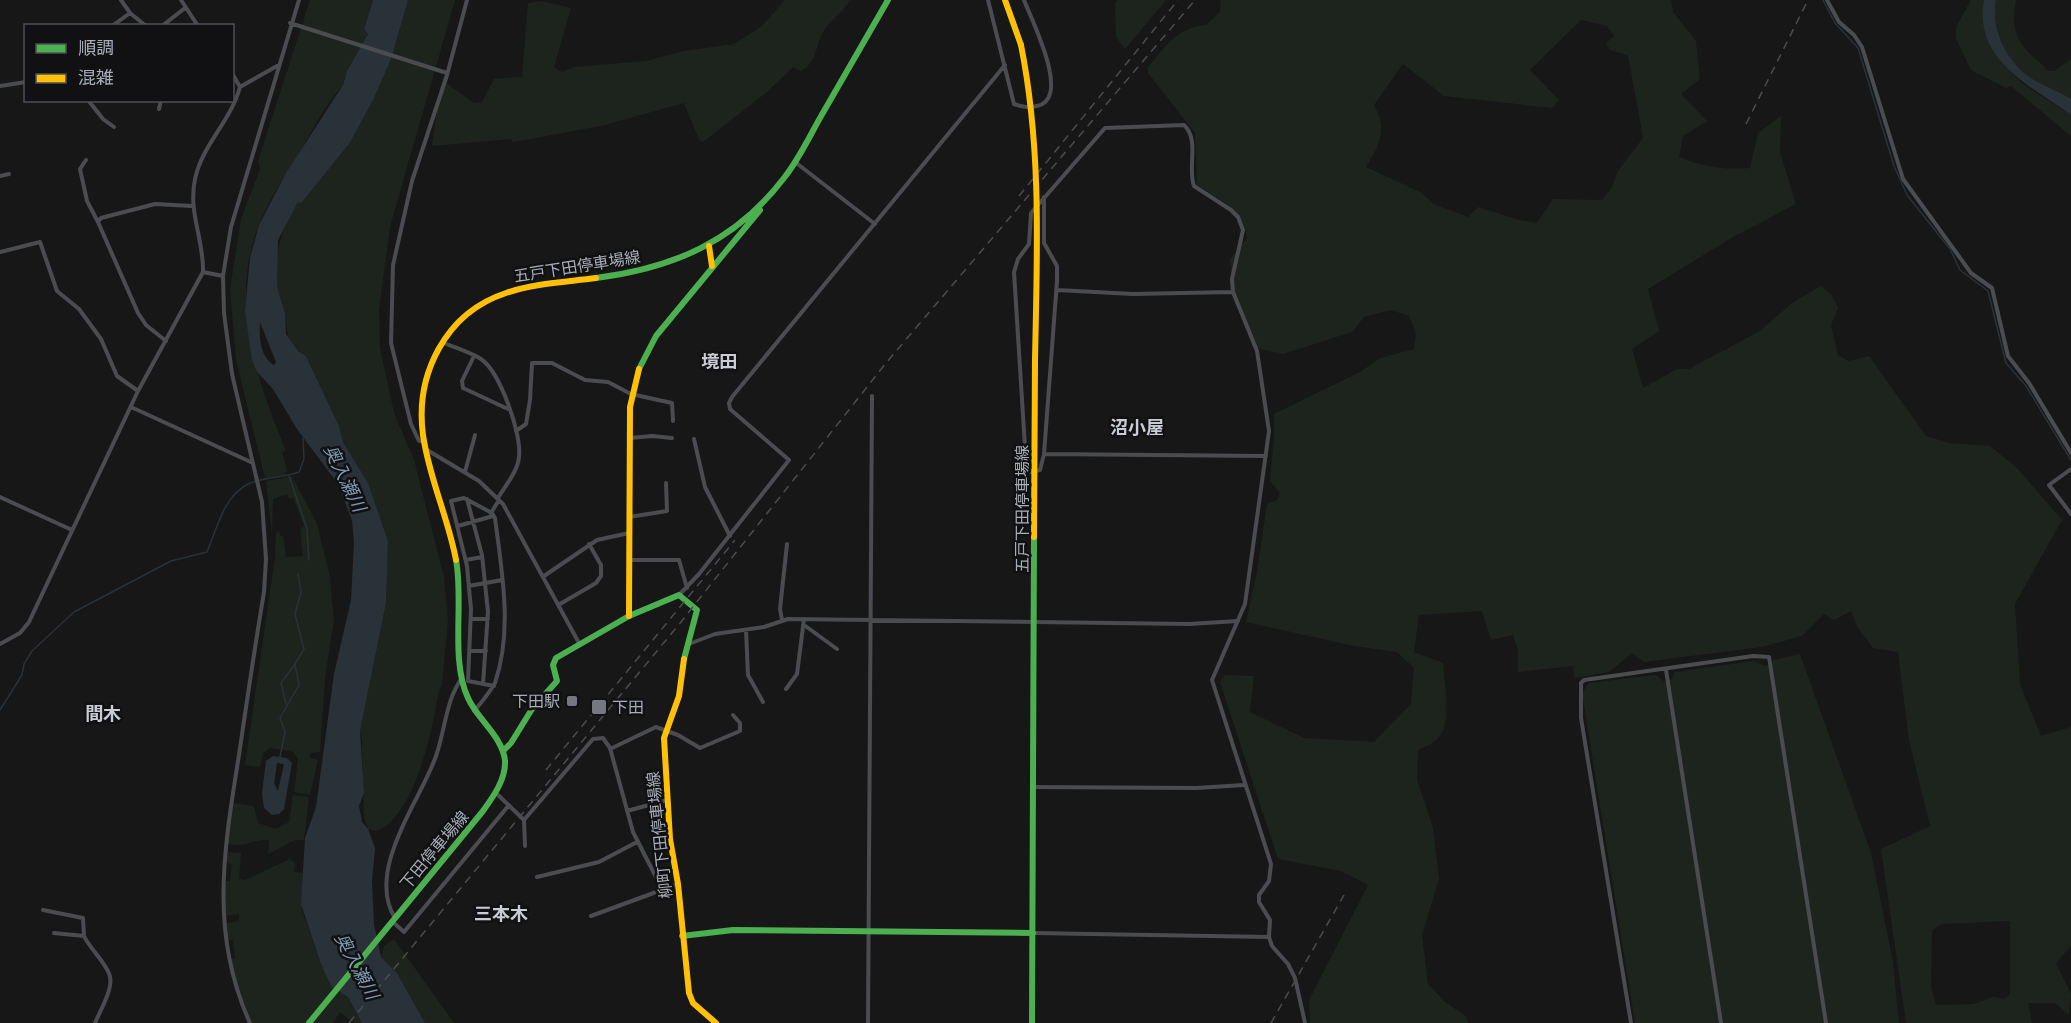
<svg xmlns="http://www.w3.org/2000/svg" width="2071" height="1023" font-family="'Archivo Narrow','Noto Sans JP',sans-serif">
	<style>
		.green { fill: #1d241e; fill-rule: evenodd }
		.water { fill: #2a3239; fill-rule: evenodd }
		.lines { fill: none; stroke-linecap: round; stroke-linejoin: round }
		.stream { stroke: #2a3239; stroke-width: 1.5 }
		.street { stroke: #4b4c50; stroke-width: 4 }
		.fast { stroke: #4caf50; stroke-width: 6 }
		.slow { stroke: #ffc107; stroke-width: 6 }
		.rail { stroke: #4b4c4f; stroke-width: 1.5; stroke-dasharray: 8 6; stroke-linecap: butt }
		.slow-bridge { stroke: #ffc107; stroke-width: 6 }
		.poi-dot { fill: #757880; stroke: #111113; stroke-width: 2 }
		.labels { text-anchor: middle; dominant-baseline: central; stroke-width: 5; stroke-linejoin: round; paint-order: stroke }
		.street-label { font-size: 16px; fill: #a8adb8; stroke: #111113 }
		.poi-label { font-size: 16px; fill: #a8adb8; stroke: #111113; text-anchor: end }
		.neighbourhood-label { font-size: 18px; font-weight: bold; fill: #c9ccd4; stroke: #111113 }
		.water-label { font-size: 18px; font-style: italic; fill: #7f9bb3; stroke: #111113 }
	</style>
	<rect width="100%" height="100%" fill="#171717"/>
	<!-- green -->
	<path class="green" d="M310,0H373L364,29L368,34L347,71L343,85C324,106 311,133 296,158C281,182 262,211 254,239C232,312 258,383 286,451L282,452L287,470L284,475L265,478L236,360L230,289L241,219L260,169L258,161Z
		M408,0H455L390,227L379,310L380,348L394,413L414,460L444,577L448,621L442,685L439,690C433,727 415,818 376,831L368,829L364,817L362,741L360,731L386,603L388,541L368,483L343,442L339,426L306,356C285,344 288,334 285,313C283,304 278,295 277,286C274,253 281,229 298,202H301L349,144L391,59Z
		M785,0H850C843,13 828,21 822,34C815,48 817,62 801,71L793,67L767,92L703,142L699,140L684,103L601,126L513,142L511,139L432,146L437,109L446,83L474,103L482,102L494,79L522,77L528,3L542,1L571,8L554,67L562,72L574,67L646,61L684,51L734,44L761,27Z
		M1118,0H1166L1125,49L1116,37L1115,3Z
		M1221,0H1671L1673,12L1696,41L1700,79L1681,94L1707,121L1683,136L1679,157C1703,167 1724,170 1750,168L1758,133L1781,116L1780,152L1796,204L1733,237L1648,289L1659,331L1632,349L1643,388L1677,369H1689L1760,331L1792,303L1821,286L1831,294L1838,308L1831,325L1838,355L1849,361L1869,356L1926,436L1949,443L1990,446L2017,468L2062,520L2015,604L2020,684L2041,736L2071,727V946L2056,963L2071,994L2069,1015L2055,1003H2028L2032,1023H1906L1881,849L1930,826L1909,740L1898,652L1873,648L1858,628L1851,611L1834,620L1824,614L1802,636L1762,647L1644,662L1632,653L1609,672L1575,678L1573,666L1518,672V650L1513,635L1491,640L1482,611L1419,615L1414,652L1443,663C1444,684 1454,726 1435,741C1430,745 1423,747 1418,750L1417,780L1433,828L1439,879L1422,935L1428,984L1445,1002L1466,1016L1468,1023H1310L1309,1000L1368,885L1341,871L1278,859L1220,682L1225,675L1254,676L1250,712L1304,738L1374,742L1411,704L1414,668L1397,652L1354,646L1246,622L1257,572L1267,504L1277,500L1280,493L1270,481L1274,439V414L1360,372L1380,358L1414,349L1416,333L1409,316L1391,310L1364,317L1352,332L1283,354L1253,347L1233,294L1230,259L1247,238C1244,208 1219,200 1197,185L1195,133L1148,73V67C1166,46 1178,27 1206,25L1220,12ZM1581,20L1607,26L1614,36L1606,43L1610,50L1628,55L1643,138L1618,171L1611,189L1602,200L1553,199L1537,223L1519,220L1478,207L1468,217L1434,204L1420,192L1366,167C1379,146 1388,130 1374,105L1403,64L1444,96L1552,108L1559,100L1530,70ZM2010,921V994L2005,999L1994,997L1973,1004L1936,1005L1931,986L1932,930L1942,924Z
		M1971,0H1984C1982,14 1985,22 1990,36C2007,81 2033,90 2071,115V136L2011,86L2006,88L1971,70L1956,39V27Z
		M1996,0H2016C2009,35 2020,46 2045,67L2047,71H2054L2071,59V99C2056,89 2035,84 2022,71C2003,53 1991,26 1996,0Z
		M292,476L317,524L330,577L332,601L334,620L325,678L320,752L310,753V758L318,760L310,795L294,792L298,759L292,751L270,748L263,753L260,767L245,765L275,557L276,533L279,531L280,536L283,535L286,557L303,556L300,529L304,526L293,498L289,499L287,494L273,499L272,533L266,481Z
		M1800,654L1871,853L1893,962L1899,1023H1635L1582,693L1589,683L1656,675L1663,681L1671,680L1675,672L1753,661L1766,666L1774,660Z
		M293,795L309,797L304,840H295L268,854L269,840C252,839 249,848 228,844L233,803L254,806L258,823L276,829L289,822Z
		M227,852L241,853L239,879L245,880L290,859L295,864L294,872L303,873L302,910L321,964L348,997L362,1023H354L340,1012L333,1023H252L236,982L231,959L235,958L233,940H228L226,923L239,921V914L225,916L224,881H230L232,864L225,863Z
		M394,939L454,1023H425L397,973L381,957L384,946Z"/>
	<!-- water -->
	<path class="water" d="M373,0H408L391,59L373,100L349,144L301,203L298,202L278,240L277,287L285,313L286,334L298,351L306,356L339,426L343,442L368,483L388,541L386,603L360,731L364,793L359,806L362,822L368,829L375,848L372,881L374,924L381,957L397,973L425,1023H362L348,997L331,986L321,964L301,904L305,838L316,807L334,674L351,600L354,543L352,520L338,484L297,429L273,389L257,372L252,360L245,311L250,258L259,225L286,173L343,85L347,71L368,34L364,29ZM260,322L276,362L274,365C260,357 259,336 260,322Z
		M1984,0H1996C1991,26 2003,53 2022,71C2035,84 2056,89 2071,99V115C2031,86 1973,60 1984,0Z
		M273,756L287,758L292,763L284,809L279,814L272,815L264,808L262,793L266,761ZM277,763L284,764L278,791L274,784Z"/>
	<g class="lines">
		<!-- stream -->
		<path class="stream" d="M1823,0L1835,23L1858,48L1894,166L1907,195L1950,249L1960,270L1988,291L2006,363L2026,386L2071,460
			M289,476L307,529L309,560
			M286,704L281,683L295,664
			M0,710L22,675L24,664L32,651L74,612L171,561L207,552C217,529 223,497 248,484C263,477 283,478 299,472L304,459L303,438
			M280,757L285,732L280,718L299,685L295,664L304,649L295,614L301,592L298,574"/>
		<!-- street -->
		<path class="street" d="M121,0L130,13
			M181,0L198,26
			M988,0L1014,104C1023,107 1027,108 1037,106C1072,99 1032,21 1024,0
			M1827,0L1839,22L1854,35L1862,47L1903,179L1971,273L1992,288L2008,356L2029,383L2071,453
			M290,23L447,73
			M112,26L130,13L146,26
			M162,26L185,8
			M0,86L26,82
			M240,87L277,66
			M88,100L103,119L114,127
			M159,109L161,100
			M86,160L80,169L87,201L98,222
			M795,162L875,224
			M0,176L9,174
			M1044,197V243L1057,266V281L1044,454L1040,470L1031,472L1026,463L1014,272L1018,259L1029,244L1031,213L1105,128L1184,125C1200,140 1187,167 1194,186L1231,210L1238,217L1243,230L1232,279L1233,292L1257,351L1269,431L1245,604L1212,680L1271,864L1269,881L1259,895V902L1270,920L1269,937L1272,946L1288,964L1295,978L1305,1023
			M0,252L40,242L57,291L79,309L101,339L117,376L138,391
			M203,272L223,276
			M1057,290L1133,294L1233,292
			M166,341L146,325L138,313L98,222L101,218L155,204L192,206
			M442,342C455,348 470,352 481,359C500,372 522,434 519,457C518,471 505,486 498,498
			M474,356L462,381L463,388L508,409
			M131,407L253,463
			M516,431L526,424L530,400L532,363H552L585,380L608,382L631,394L672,403L673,421
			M630,438L652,436L672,438
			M694,439L705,487L730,536
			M425,441H419L411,424L391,343L393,265L412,181L447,75L467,0
			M427,450L479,481L503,504L579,643
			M1044,454L1266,456
			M2071,469L2049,485L2071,514
			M465,472L475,435
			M0,497L72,530
			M467,499L482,555L488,612L483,684
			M491,513L499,500
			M629,517L667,511L666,483
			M458,526L493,516
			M466,560L482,557
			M630,560H679L687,588
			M544,576L597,540L629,533
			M469,586L502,580
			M679,595L699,574L789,460L730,409L729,403L732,397L1005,65
			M560,604L596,583L601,576V565L589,544
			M472,619H488
			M782,620L780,609L787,544
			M804,625L837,649
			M746,630L748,675L763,702
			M0,644L20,633L29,622L138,391L203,272C204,239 188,214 195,179C202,145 231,121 240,87L232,73
			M689,644L715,634L764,627L788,619L1189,624L1238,621
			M470,651H486
			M1666,670L1721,1023
			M786,689L797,674L804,619
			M474,711C482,702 489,693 495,683C513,630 502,573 495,518L492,513L464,498L451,501L467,566L471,609L468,681L494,686
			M610,749L656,727L678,735L700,748L740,731V723L733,715
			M1033,787L1196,788L1244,785
			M496,793L524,820
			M627,811L667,800
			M525,846L524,820L593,739L603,738L610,748L633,832L662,889
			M537,877L599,862L637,842
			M43,910L83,918L84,936
			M591,916L678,884
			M395,918C365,870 421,800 436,756C445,731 446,699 462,678
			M393,922L404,932L509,805
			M54,933L84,936C90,949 108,965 110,977C113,989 100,1011 95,1023
			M1033,933L1269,937
			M250,1023C209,933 224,849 239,755C247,700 255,646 264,592L266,559L262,502L232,374L224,313L223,276L231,227L299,0
			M868,1023L872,396
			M1631,1023L1581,718V683L1584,680L1753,656L1769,657L1826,1023"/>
		<!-- fast -->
		<path class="fast" d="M596,278C674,268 736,241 784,178C800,158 811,133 824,111C845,74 867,37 888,0
			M639,369L656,336L760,210
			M503,751L511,743L532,709L557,681L553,665L556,658L629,616L679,595L697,610L684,659
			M682,936L733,930L1033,933
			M309,1023L483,811C493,797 506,779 505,761C503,737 477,719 468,698C450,659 464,602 456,560
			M1032,1023L1034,537"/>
		<!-- slow -->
		<path class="slow" d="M1005,0L1021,45
			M709,246L712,266
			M1034,537L1035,360
			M456,560C448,517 429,478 423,435C415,375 445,313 506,293C535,283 566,282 596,278
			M629,616L630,407L639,369
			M684,659L679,696L664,738L670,839L678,884L689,993L693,1003L716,1023"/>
		<!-- rail -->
		<path class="rail" d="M1746,124L1808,0
			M1019,196L1178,0
			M546,770L735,540
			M349,1023L681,622L886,363L1195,0
			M1271,1023L1344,895"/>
		<!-- slow-bridge -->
		<path class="slow-bridge" d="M1021,45C1042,150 1037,254 1035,360"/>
	</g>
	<!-- markers -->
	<g class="poi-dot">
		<rect x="566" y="695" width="12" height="12" rx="3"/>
		<rect x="591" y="699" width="16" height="16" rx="3"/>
	</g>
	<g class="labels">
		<!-- street labels -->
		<g class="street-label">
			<text transform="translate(577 266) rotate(-9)">五戸下田停車場線</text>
			<text transform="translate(1022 509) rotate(-90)">五戸下田停車場線</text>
			<text transform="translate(659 835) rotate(-96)">柳町下田停車場線</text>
			<text transform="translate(434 850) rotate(-50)">下田停車場線</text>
		</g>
		<!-- poi labels -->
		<g class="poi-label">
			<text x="560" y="701">下田駅</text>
			<text x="612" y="707" text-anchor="start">下田</text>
		</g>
		<!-- neighbourhood labels -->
		<g class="neighbourhood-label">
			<text x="719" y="361">境田</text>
			<text x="1137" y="427">沼小屋</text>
			<text x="103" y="713">間木</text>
			<text x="501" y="913">三本木</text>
		</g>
		<!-- water labels -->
		<g class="water-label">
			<text transform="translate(345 478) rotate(64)">奥入瀬川</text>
			<text transform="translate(357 966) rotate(62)">奥入瀬川</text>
		</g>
	</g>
	<!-- legend -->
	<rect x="24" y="24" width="210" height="78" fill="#111113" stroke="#4d4f55" stroke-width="1.5"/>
	<rect x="36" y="44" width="30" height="9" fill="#4caf50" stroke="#4d4f55" stroke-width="1.5"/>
	<text x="78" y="54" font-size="18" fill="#a8adb8">順調</text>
	<rect x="36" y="74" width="30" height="9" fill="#ffc107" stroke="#4d4f55" stroke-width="1.5"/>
	<text x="78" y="84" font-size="18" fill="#a8adb8">混雑</text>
</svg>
